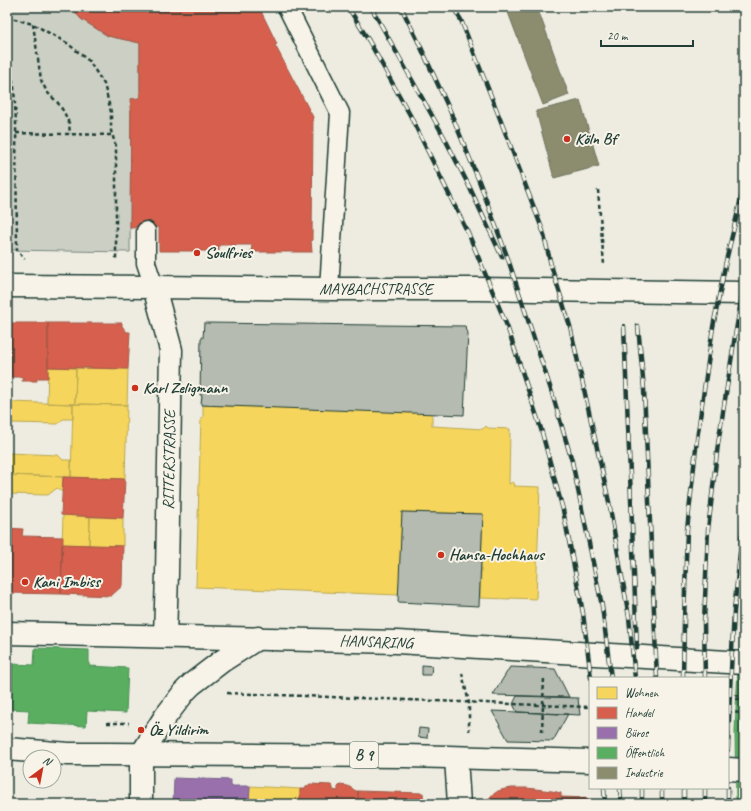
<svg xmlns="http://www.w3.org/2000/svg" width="751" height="811" font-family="Caveat,sans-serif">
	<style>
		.green { fill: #cccfc4; stroke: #76867c }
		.homes { fill: #f6d55c; stroke: #b6a750 }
		.shops { fill: #d6604d; stroke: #9f5646 }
		.offices { fill: #9970ab; stroke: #746187 }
		.public { fill: #5aae61; stroke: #488c54 }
		.industry { fill: #8c8c6e; stroke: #6b745d }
		.building { fill: #b5bbb0; stroke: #1f3d34 }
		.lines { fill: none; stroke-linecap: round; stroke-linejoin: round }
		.service-casing { stroke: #1f3d34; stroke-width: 21 }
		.minor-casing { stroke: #1f3d34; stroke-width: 25 }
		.primary-casing { stroke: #1f3d34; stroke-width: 25 }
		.path { stroke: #1f3d34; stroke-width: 2.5; stroke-dasharray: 4 3; stroke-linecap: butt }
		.service { stroke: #f7f3e8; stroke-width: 18 }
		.minor { stroke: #f7f3e8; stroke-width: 22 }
		.primary { stroke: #f7f3e8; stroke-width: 22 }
		.rail-casing { stroke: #1f3d34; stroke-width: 4.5 }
		.rail { stroke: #f7f3e8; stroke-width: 3; stroke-dasharray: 9; stroke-linecap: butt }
		.poi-dot { fill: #c8321e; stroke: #f7f3e8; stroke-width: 1.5 }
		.labels { text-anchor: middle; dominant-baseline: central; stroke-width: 4; stroke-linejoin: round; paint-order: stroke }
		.shield { fill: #f7f3e8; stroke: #60746a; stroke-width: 1 }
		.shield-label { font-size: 15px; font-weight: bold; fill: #1f3d34 }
		.poi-label { font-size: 16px; font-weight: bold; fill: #1f3d34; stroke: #f7f3e8; text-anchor: start }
		.street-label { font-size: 16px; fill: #1f3d34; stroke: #f7f3e8 }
	</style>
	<rect width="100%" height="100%" fill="#eeece1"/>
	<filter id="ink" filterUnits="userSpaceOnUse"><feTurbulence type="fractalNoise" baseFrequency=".025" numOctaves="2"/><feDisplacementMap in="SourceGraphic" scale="8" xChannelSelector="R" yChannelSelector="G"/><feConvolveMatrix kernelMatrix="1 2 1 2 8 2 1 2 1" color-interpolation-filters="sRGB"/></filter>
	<g filter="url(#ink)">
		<!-- green -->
		<path class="green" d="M7,7H71L81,19L108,36L140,43V98L131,99L130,252L7,250Z"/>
		<!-- homes -->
		<path class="homes" d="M7,323H10V377H7Z
			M48,367L76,368L75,404L47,403Z
			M76,368L128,369L127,405L75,404Z
			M9,402L73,404V419H63L58,424L9,423Z
			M73,404L127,405L125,479L71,477Z
			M203,405L432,413V426L483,429L486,426L488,428L510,429L509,484L513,482L515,484L513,486L540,487L536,599L510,598V599L480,598L483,514L402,512L399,595L196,587L201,418H203Z
			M7,413H9L7,488Z
			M8,453L58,455L63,460H71V477L7,475Z
			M7,475L63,477L62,492L57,488L48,495L7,494Z
			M63,515L90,517L89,545L62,544Z
			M90,517L123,518V546L89,545Z
			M250,786L300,789V804H249Z"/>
		<!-- shops -->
		<path class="shops" d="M71,7H256V9L259,7L277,44L275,45L313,117L312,240H311L312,252H251L252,245H219V251H159V227L130,228L131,99L140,98V43L108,36L81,19Z
			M10,323H48V378H37V381H22L23,377H10Z
			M48,323H122V326L127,332H130L128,369L48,367Z
			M63,477L125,479L123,518L61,515Z
			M7,528L23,529L22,536L63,537L61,594L7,593Z
			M62,544L123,546L122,586L111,596L61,594Z
			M310,784L331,785L333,787V790L338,791V787L340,785L348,786L356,791H358V804H300V789H305L306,787Z
			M512,788H527L552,791L561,793V797L587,798L588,804H485L491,796L498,791L505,789Z
			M358,791L423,793L424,804H358Z"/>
		<!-- offices -->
		<path class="offices" d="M174,778L231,780V786H250L249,804H173Z"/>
		<!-- public -->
		<path class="public" d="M744,586V804H736L735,731L738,667Z
			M35,648L89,650V666L128,668L126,713L87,711L86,726L28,723L29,710L10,709L12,664L34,665Z"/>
		<!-- industry -->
		<path class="industry" d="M506,7H537L569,95L543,105Z
			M580,100L599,166L554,178L536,111Z"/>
		<!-- building -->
		<path class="building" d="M204,323L465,326L468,333L464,415L201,405L202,395H200L201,338H203Z
			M402,512L483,514L479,606L398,602Z
			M422,665L432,666L431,675H422Z
			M510,667L555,669L569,697L493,695Z
			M517,696L578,698L580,715L517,712L513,704Z
			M492,711L543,713L568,714L553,741L508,740Z
			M419,728L428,729L427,738L418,737Z"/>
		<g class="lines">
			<defs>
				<path id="service" d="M287,7L340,113L329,289
					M146,231V263L154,287"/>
				<path id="minor" d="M7,286L154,287L329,289H477L744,293
					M154,287L171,350L167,574L165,636
					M456,758L459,804
					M141,804V755L165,717L185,691L192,684L222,661L258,638"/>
				<path id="primary" d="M7,633L397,642L744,663
					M7,749L68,754H106L405,756L448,757L590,761
					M728,769L744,770"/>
			</defs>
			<!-- service casing -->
			<use href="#service" class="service-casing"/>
			<!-- minor casing -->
			<use href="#minor" class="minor-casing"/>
			<!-- primary casing -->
			<use href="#primary" class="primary-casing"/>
			<!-- path -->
			<path class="path" d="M7,17L33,24L67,43L89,61L104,84L111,112V131L116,146V260
				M33,24L41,80L47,92L58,103L64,112L69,123L70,134
				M7,52L14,87L16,122L17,250L25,259
				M16,133L112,135
				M598,190L604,265
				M462,673L469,703V731
				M227,693L590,707
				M728,695L744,696
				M736,699H744
				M728,712L744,713
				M107,723H129
				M542,732L544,677"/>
			<!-- service -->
			<use href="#service" class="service"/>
			<!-- minor -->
			<use href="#minor" class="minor"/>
			<!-- primary -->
			<use href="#primary" class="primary"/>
			<defs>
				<path id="rail" d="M348,7L369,41L410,115L469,235L507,326L541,429L563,510L583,613L591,678
					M371,7L443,135L469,186L502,257
					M401,7L418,41L451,113L479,181L507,256L552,393L572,461L602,606L611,678
					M453,7L461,20L497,111L543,231L551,265L570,326L609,502L629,617L635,678
					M624,326L637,648
					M638,326L644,389L657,678
					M683,678L684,621L687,530L697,439L713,327L726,261L744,186
					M705,678L704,622L708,530L718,444L735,336L744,285
					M728,750L730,690L734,611L744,515
					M604,788L605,804
					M620,788L621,804
					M642,788V804
					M662,788V798L664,804
					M684,788V804
					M705,788V804
					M728,788V804"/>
			</defs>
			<!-- rail casing -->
			<use href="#rail" class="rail-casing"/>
			<!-- rail -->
			<use href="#rail" class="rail"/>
		</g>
	</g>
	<!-- markers -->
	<g class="poi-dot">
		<circle cx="567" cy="139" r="4"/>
		<circle cx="197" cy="253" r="4"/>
		<circle cx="135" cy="388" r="4"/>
		<circle cx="441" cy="555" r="4"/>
		<circle cx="25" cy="582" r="4"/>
		<circle cx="141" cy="730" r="4"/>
	</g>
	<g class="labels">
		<!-- shield labels -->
		<rect class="shield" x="350" y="742" width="28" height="26" rx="3"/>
		<g class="shield-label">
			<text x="364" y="755">B 9</text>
		</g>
		<!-- poi labels -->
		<g class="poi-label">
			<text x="575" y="139">Köln Bf</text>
			<text x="205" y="253">Soulfries</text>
			<text x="143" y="388">Karl Zeligmann</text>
			<text x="449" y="555">Hansa-Hochhaus</text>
			<text x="33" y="582">Kani Imbiss</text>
			<text x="149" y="730">Öz Yildirim</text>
		</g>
		<!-- street labels -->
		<g class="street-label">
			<text x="376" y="289">MAYBACHSTRASSE</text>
			<text transform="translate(169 460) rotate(-89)">RITTERSTRASSE</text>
			<text transform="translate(376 642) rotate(2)">HANSARING</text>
		</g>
	</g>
	<!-- margin -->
	<rect width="751" height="811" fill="none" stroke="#f7f3e8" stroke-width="24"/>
	<rect x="12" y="12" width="727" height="787" fill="none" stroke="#1f3d34" stroke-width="1.5" filter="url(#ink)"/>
	<!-- legend -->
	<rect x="589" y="677" width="140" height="112" fill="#f7f3e8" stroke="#a1aaa0"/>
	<rect x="597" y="687" width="20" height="12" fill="#f6d55c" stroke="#a1aaa0"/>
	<text x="625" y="697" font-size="12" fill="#1f3d34">Wohnen</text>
	<rect x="597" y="707" width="20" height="12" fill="#d6604d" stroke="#a1aaa0"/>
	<text x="625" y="717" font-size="12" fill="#1f3d34">Handel</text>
	<rect x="597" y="727" width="20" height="12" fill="#9970ab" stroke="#a1aaa0"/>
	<text x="625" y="737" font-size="12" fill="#1f3d34">Büros</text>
	<rect x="597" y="747" width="20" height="12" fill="#5aae61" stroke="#a1aaa0"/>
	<text x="625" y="757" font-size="12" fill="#1f3d34">Öffentlich</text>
	<rect x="597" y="767" width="20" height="12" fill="#8c8c6e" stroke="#a1aaa0"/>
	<text x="625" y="777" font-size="12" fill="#1f3d34">Industrie</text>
	<!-- north arrow -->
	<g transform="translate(42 769) rotate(32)"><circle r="19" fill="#f7f3e8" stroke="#a1aaa0"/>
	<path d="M0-3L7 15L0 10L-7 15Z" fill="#c8321e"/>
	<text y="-6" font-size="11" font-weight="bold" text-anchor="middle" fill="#1f3d34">N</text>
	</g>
	<!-- scale -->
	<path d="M601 40v6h92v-6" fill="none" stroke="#1f3d34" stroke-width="2"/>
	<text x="607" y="40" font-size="12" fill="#1f3d34" stroke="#f7f3e8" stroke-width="3" paint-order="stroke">20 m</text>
</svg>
